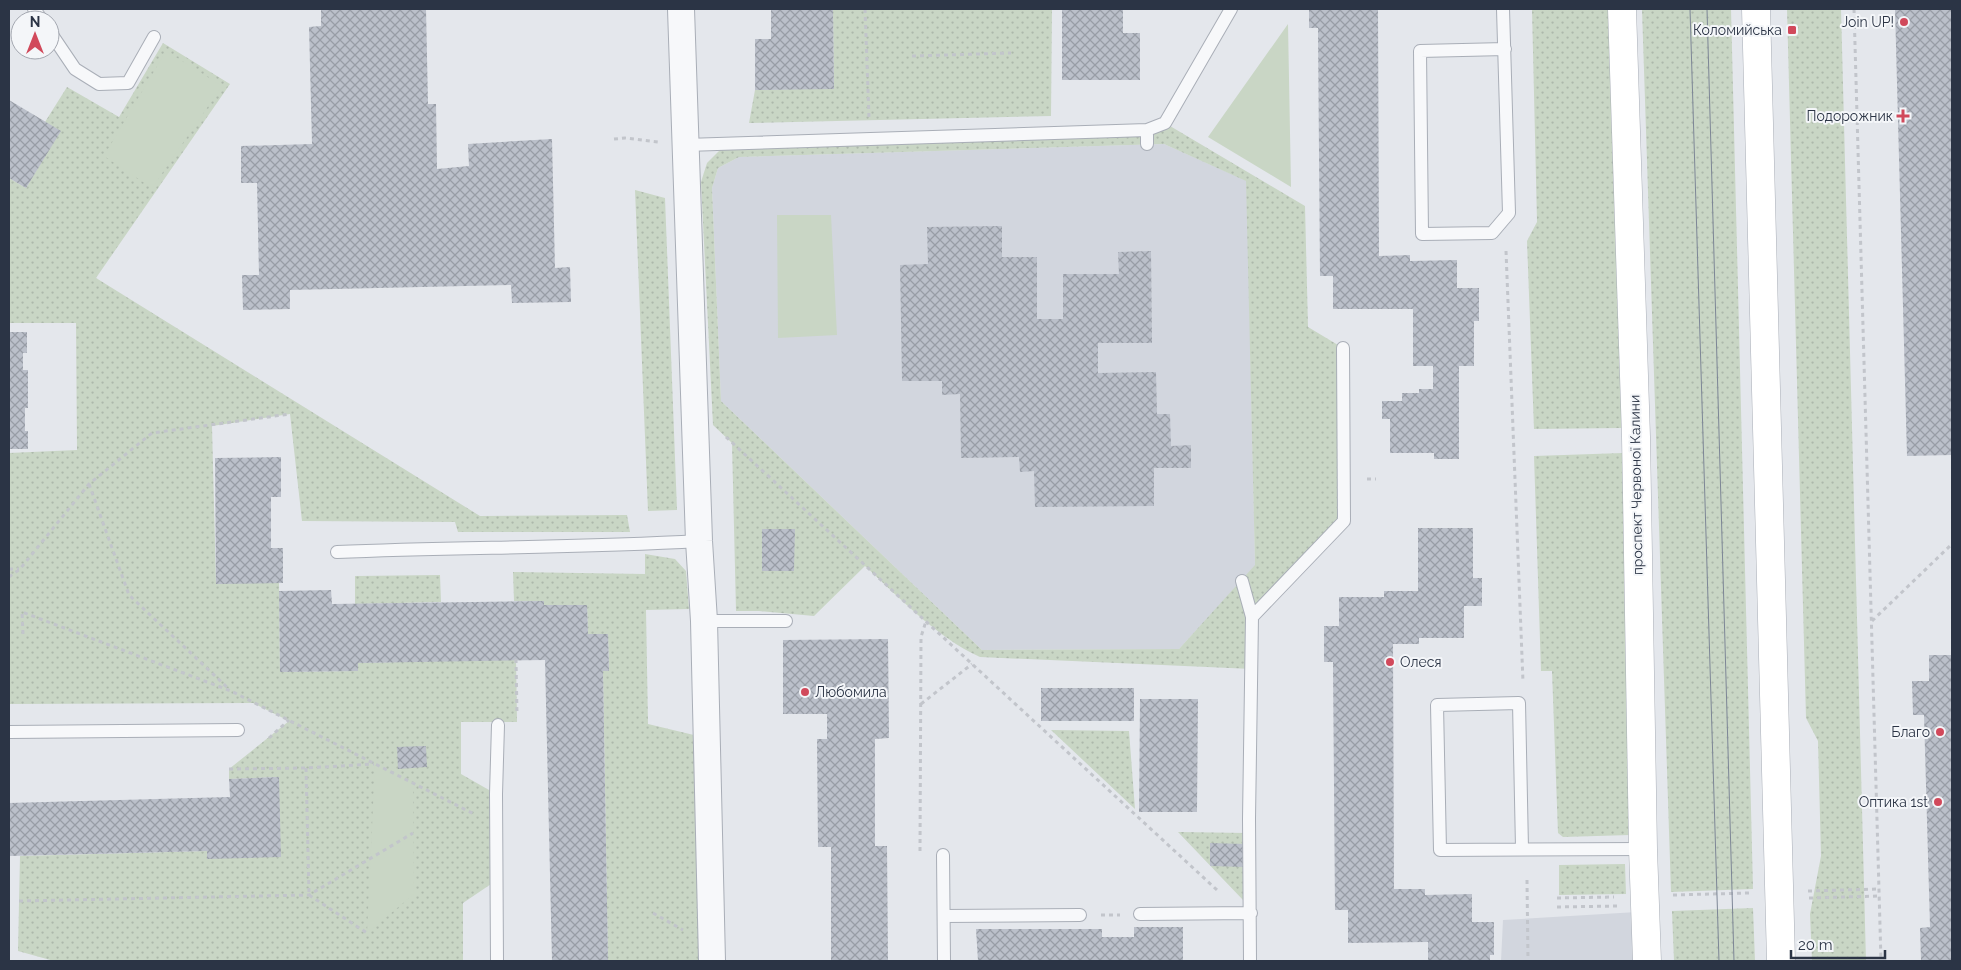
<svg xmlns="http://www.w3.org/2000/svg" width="1961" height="970" font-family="Raleway,sans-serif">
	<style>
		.built { fill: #d2d6de }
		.grass { fill: url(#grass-dots); fill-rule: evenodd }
		.park { fill: #c9d6c5 }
		.building { fill: url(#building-cross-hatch) }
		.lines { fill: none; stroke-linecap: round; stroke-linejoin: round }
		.lane-casing { stroke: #a9aeb7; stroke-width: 14 }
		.street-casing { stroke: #a9aeb7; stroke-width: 28 }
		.secondary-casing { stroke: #a9aeb7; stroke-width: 29 }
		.path { stroke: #c2c5cb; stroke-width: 3; stroke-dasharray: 4 4; stroke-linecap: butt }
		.lane { stroke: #f7f8fa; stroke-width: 12 }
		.street { stroke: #f7f8fa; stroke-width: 26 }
		.secondary { stroke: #fff; stroke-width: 28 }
		.tram { stroke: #7d8696; stroke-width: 1 }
		.poi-dot { fill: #d1495b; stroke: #f4f6f9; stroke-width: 2 }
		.labels { text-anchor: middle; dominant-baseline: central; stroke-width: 4; stroke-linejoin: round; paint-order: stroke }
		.poi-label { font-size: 14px; fill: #2b3445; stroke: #f4f6f9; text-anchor: end }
		.street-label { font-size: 14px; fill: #2b3445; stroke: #f4f6f9 }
	</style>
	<defs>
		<pattern id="grass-dots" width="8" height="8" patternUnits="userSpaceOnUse" patternTransform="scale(1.25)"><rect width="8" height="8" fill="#c9d6c5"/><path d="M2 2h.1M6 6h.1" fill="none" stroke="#adb8ab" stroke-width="1.8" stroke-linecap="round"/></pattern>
		<pattern id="building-cross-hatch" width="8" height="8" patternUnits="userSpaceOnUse" patternTransform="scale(1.25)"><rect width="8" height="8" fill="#bbc0ca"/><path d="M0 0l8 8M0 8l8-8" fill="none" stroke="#989da6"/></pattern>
	</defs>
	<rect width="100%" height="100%" fill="#e4e7ec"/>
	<!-- built -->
	<path class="built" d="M1164,144L1247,181L1255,566L1179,649L982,650L721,401L712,188L718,168L739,157Z
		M1637,912L1638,961H1501L1503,920Z"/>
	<!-- grass -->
	<path class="grass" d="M825,9H1052L1051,116L749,123L755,90L834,88L833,9Z
		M1532,9H1608L1622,428L1534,429L1527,241L1537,222Z
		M1642,9H1731L1753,889L1671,892Z
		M1787,9H1841L1866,961H1812L1810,914L1821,856L1818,741L1806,718Z
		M163,43L230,84L96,278L480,516L627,515L630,532H458L455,522L302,521L290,414L212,426L216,583H279L280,672L358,671V663L516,659L517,722H461V774L496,794L497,880L463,903V961H54L18,951L20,856L207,851V859L279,777L229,779V769L289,721L253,703L9,704V453L77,450L76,323H9V178L26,188L60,131L45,122L67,87L119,117Z
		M1165,123L1305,206L1308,327L1343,348L1344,521L1252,617V669L980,657C936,637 900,598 865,566L814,616L759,611H736L732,443L713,425L701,182L707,163L727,143ZM1164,144L1246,181L1255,565L1179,649L982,650L721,401L712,188L718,168L739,157Z
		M635,190L665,198L677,510L648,511Z
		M1623,453L1630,835L1563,837L1558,833L1552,671H1541L1534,456Z
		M645,554L675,559L686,571L689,609L646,610L648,724L698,736L707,961H608L603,671L609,670L608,635L588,634L587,605H544V601H514L513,572L645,574Z
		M440,575L441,602L355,604V576Z
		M1051,730L1129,731L1135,809Z
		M1178,832L1247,833L1243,900Z
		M1625,864L1626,894L1559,895V865Z
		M1753,908L1755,961H1674L1672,911Z"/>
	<!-- park -->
	<path class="park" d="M1288,24L1291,187L1208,137Z
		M166,51L222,86L152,188L104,156Z
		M777,215H831L837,335L778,338Z
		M375,764L413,783L414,894L367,933Z"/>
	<!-- building -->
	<path class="building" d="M321,9H426L428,104H436L437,169L469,166L468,144L552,139L555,268L570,267L571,302L512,303L511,285L290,290V309L243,310L242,275H259L257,183H241V146L312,144L309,27L321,26Z
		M771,9H833L834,89L755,90V39H771Z
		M1062,9H1123V33H1140V80H1062Z
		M1309,9H1378L1379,256L1410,255V261L1457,260V288H1479V321H1474V366H1459V459H1434V453H1390V419H1382V401H1402V393H1419V389H1433V366H1413V309H1333V276H1320L1318,28H1309Z
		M1895,9H1952V455L1907,456Z
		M9,100L61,131L26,188L9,178Z
		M1002,226V257H1037V319H1063V274H1119L1118,252L1151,251L1152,343H1098V373L1156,372L1157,414H1170L1171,446L1191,445V468H1154V506L1035,507L1034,471L1020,472L1019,457L961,458L960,394L942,395V381H902L900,265L928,264L927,227Z
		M9,332H27V353H23V370H28V408H25V431H28V449H9Z
		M281,457V497H271V548H283V583L216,584L215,458Z
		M1418,528H1473V578H1482V606H1464V638H1419V644H1393L1394,889H1425V895L1472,894V922H1494V955H1490V961H1428V942L1348,943V910H1335L1333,662H1324V626H1339V597H1384V591H1418Z
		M762,529H795L794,571H762Z
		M331,590L332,604L544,601V605H587L588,634H608L609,671H603L608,961H552L545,660L358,663V671L280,672L279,591Z
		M888,639L889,738L875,739V846H887L888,961H831V847H818L817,739H827V714H783V640Z
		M1929,655H1952V961H1921L1920,928L1930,927L1924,715H1913L1912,681H1929Z
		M1041,688H1134V721H1041Z
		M1140,699H1198L1197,812H1139Z
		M426,746L427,767L398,769L397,747Z
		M279,777L281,857L207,859V851L9,856V803L230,797L229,779Z
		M1210,843L1244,844V867L1210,866Z
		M1134,927H1183V961H978L976,929H1102V937H1134Z"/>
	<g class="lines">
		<defs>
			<path id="lane" d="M34,9L42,20
				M1503,9L1509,213L1492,233L1422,234L1420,51L1505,49
				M50,32L75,69L99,84L128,83L154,37
				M1147,130V144
				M686,145L1147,130L1165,123L1231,9
				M337,552C458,547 578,548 699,541
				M1242,581L1252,617
				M704,621H786
				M9,732L238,730
				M1522,848L1519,703L1437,705L1440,850L1643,849
				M943,855L944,961
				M1140,914L1251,913
				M944,916L1080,915
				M497,961L496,794L498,725
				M1250,961L1249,819L1252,617L1344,521L1343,348"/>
			<path id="street" d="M681,9L699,541L704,621L712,961"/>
			<path id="secondary" d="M1622,9L1636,437L1643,849L1647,961
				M1756,9L1781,961"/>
		</defs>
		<!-- lane casing -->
		<use href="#lane" class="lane-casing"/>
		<!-- street casing -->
		<use href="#street" class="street-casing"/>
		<!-- secondary casing -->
		<use href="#secondary" class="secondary-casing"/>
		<!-- path -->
		<path class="path" d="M865,9L869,118
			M1854,9L1881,961
			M912,56L1011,53
			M614,139L625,138L658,142
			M1506,251L1523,682
			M726,437L1217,890
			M1367,479H1376
			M89,484L129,595L229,689
			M9,569H19
			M9,577L20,569L89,484L152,433L290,414
			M1872,621L1952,544
			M23,634L22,612L231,691L474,814
			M516,659L517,714
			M921,704L972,664
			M269,738L289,720
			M306,768L309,895
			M229,769L306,768L374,764
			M920,851L921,637L926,621
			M1527,880L1528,961
			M1808,891L1878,889
			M309,895L367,933
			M1673,895L1749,893
			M1557,898L1614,897
			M1809,898L1879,896
			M19,901L309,895L413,833
			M1557,907L1617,906
			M653,913L683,930
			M1101,915H1120"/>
		<!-- lane -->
		<use href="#lane" class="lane"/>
		<!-- street -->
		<use href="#street" class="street"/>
		<!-- secondary -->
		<use href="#secondary" class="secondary"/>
		<!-- tram -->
		<path class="tram" d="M1690,9L1719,961
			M1707,9L1734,961"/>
	</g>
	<!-- markers -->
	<g class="poi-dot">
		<circle cx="1904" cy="22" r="5"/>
		<rect x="1787" y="25" width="10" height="10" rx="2.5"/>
		<path d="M1900.5 108.5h5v5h5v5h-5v5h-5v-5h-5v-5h5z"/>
		<circle cx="1390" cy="662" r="5"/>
		<circle cx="805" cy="692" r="5"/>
		<circle cx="1940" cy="732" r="5"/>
		<circle cx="1938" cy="802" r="5"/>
	</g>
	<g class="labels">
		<!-- poi labels -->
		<g class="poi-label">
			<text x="1894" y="22">Join UP!</text>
			<text x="1782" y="30">Коломийська</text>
			<text x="1893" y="116">Подорожник</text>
			<text x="1400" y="662" text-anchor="start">Олеся</text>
			<text x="815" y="692" text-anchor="start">Любомила</text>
			<text x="1930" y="732">Благо</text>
			<text x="1928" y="802">Оптика 1st</text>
		</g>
		<!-- street labels -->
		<g class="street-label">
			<text transform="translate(1636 485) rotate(-91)">проспект Червоної Калини</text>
		</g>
	</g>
	<!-- border -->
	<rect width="1961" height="970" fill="none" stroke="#2b3445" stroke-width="20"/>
	<!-- north arrow -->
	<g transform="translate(35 35)"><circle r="24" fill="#f4f6f9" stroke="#a4a8b1"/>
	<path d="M0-4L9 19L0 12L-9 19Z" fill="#d1495b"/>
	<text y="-8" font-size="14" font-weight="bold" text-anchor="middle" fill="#2b3445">N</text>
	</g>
	<!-- scale -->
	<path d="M1791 950v8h94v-8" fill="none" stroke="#2b3445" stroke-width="2.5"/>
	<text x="1798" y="950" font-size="15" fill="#2b3445" stroke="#f4f6f9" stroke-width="4" paint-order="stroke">20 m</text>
</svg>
